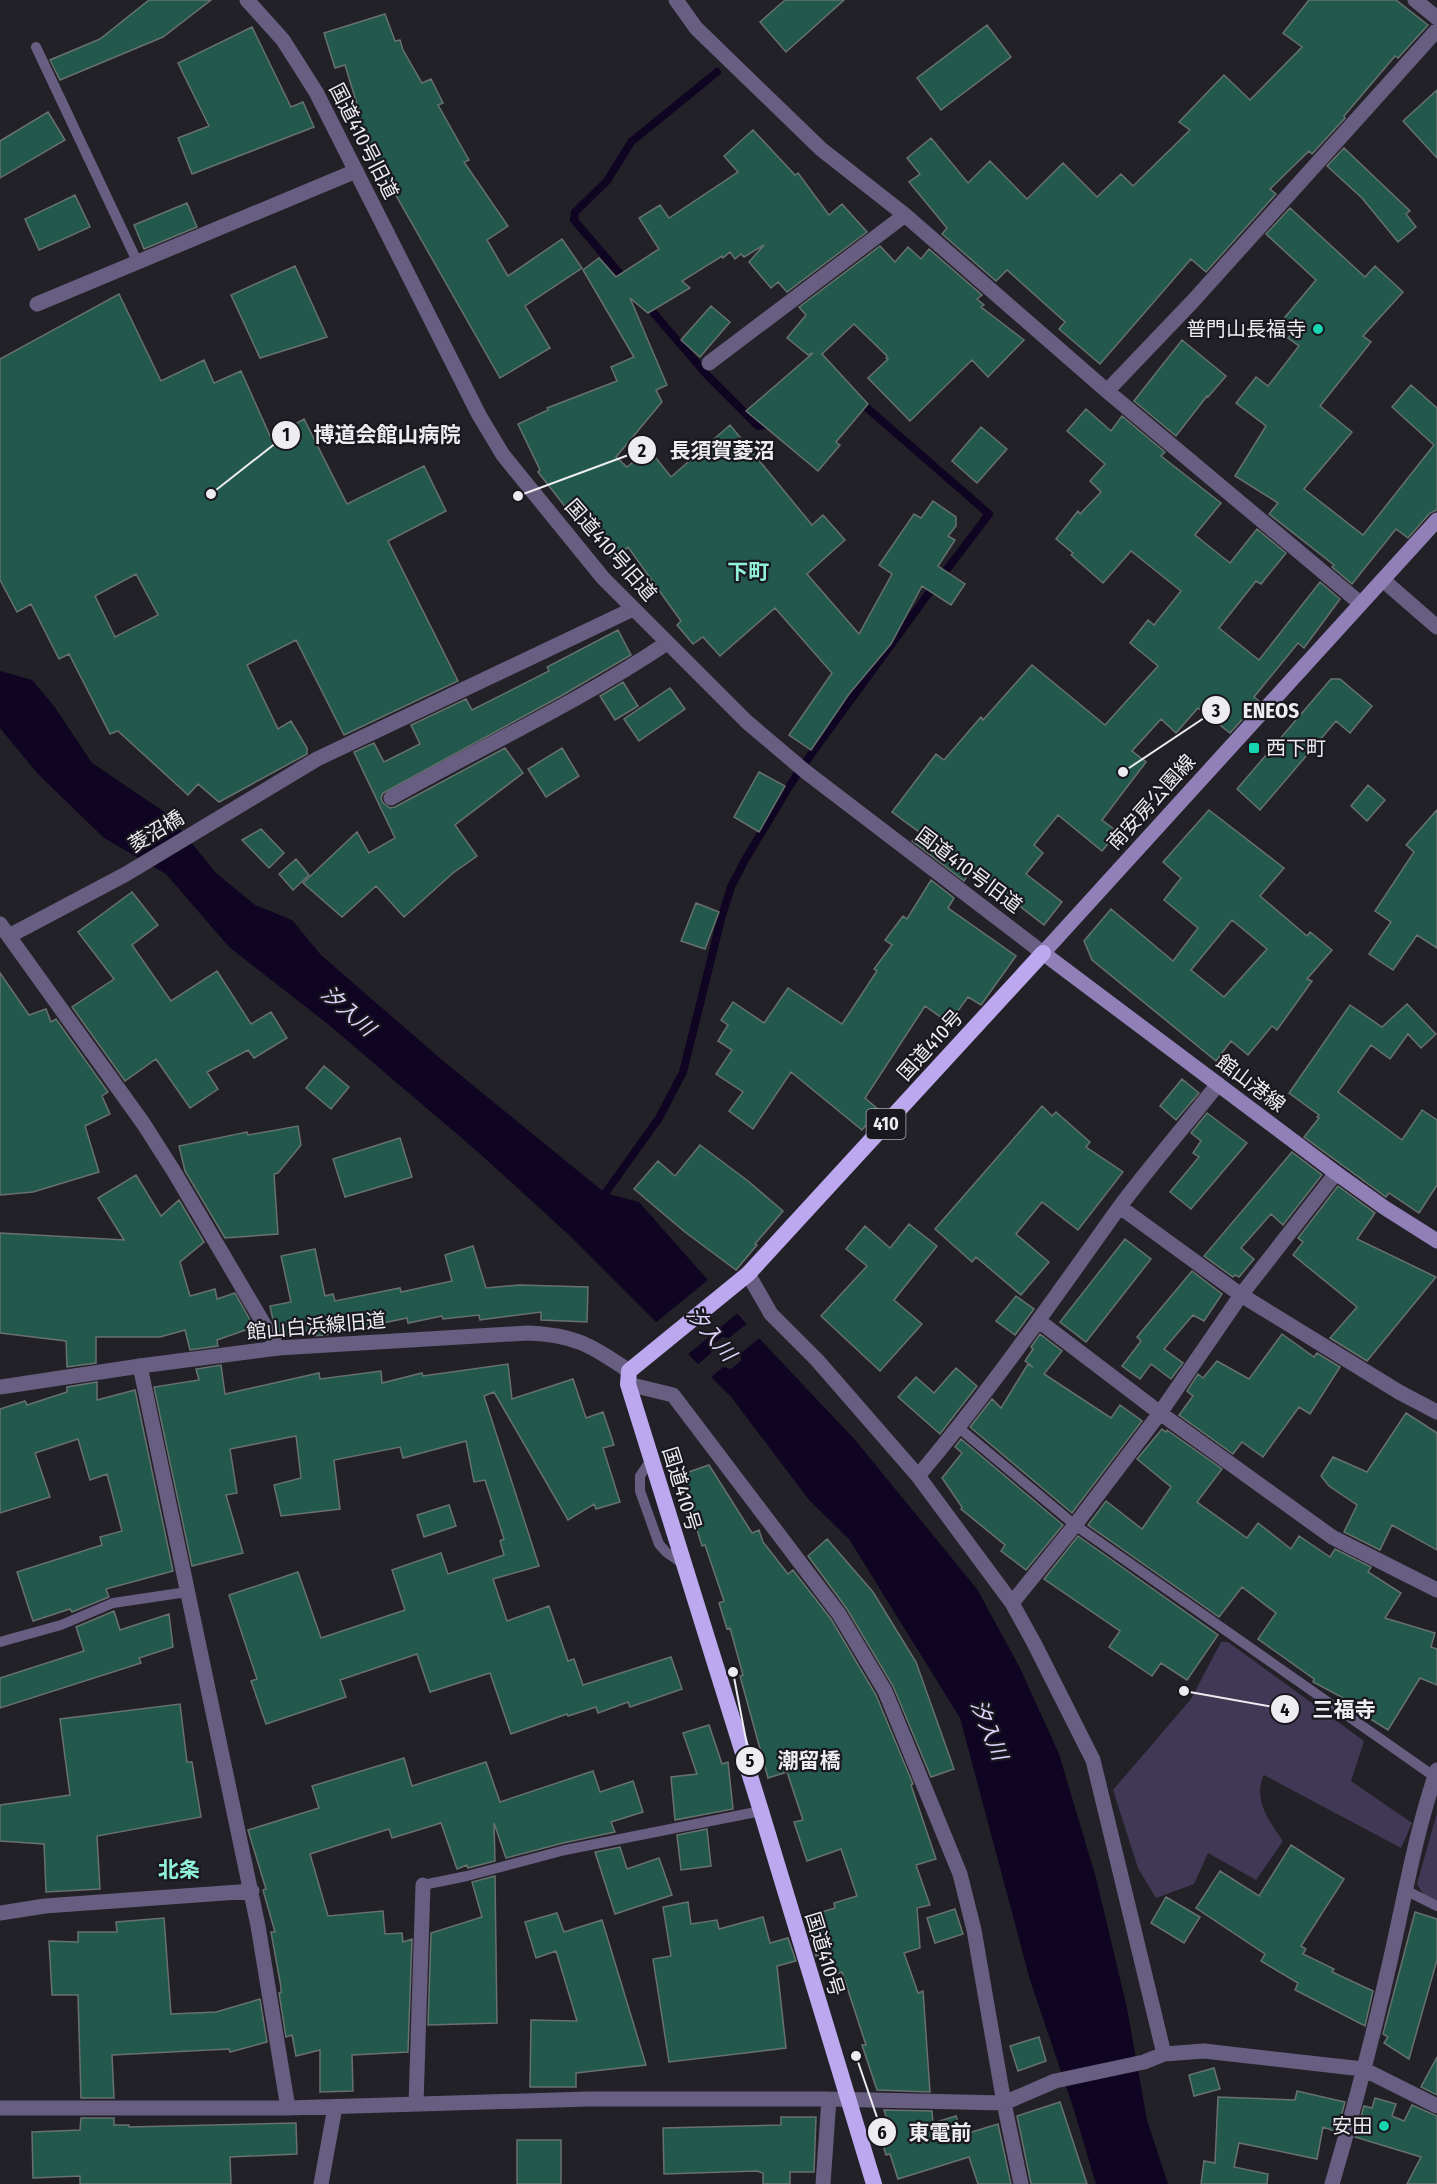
<svg xmlns="http://www.w3.org/2000/svg" width="1437" height="2184" font-family="'Fira Sans Condensed','Noto Sans JP',sans-serif">
	<style>
		.green { fill: #403854 }
		.water { fill: #0f0422 }
		.pier { fill: #232128 }
		.lines { fill: none; stroke-linecap: round; stroke-linejoin: round }
		.stream { stroke: #0f0422; stroke-width: 8 }
		.building { fill: #23594c; stroke: #67716e; stroke-width: 1.5; fill-rule: evenodd }
		.service { stroke: #685e81; stroke-width: 10 }
		.minor { stroke: #685e81; stroke-width: 15 }
		.tertiary { stroke: #685e81; stroke-width: 15 }
		.secondary { stroke: #9080b7; stroke-width: 15 }
		.trunk { stroke: #bba8ee; stroke-width: 16 }
		.poi-dot { fill: #18d5b2; stroke: #1a181f; stroke-width: 2 }
		.labels { text-anchor: middle; dominant-baseline: central; stroke-width: 4.5; stroke-linejoin: round; paint-order: stroke }
		.shield { fill: #1a181f; stroke: #aeacb2; stroke-width: 1.5 }
		.shield-label { font-size: 18px; font-weight: bold; fill: #edecf1 }
		.street-label { font-size: 20px; fill: #edecf1; stroke: #1a181f }
		.poi-label { font-size: 20px; fill: #edecf1; stroke: #1a181f; text-anchor: end }
		.neighbourhood-label { font-size: 21px; font-weight: bold; fill: #8ff1d7; stroke: #1a181f }
		.water-label { font-size: 21px; font-style: italic; fill: #ddd3fa; stroke: #1a181f }
		.leader { fill: none; stroke: #edecf1; stroke-width: 2 }
		.callout-dot { fill: #edecf1; stroke: #1a181f; stroke-width: 2 }
		.mark-label { font-size: 18px; text-anchor: middle; font-weight: bold; fill: #111 }
		.callout-label { font-size: 21px; text-anchor: middle; font-weight: bold; fill: #edecf1; stroke: #1a181f; stroke-width: 4.5; stroke-linejoin: round; paint-order: stroke }
	</style>
	<rect width="100%" height="100%" fill="#232128"/>
	<!-- green -->
	<path class="green" d="M1221,1642H1228L1364,1741L1351,1781L1412,1823L1401,1848L1264,1775C1252,1799 1270,1822 1283,1841L1256,1880L1208,1853L1194,1884L1156,1898L1138,1868L1113,1790L1191,1699Z
		M1437,1813V1902L1425,1897L1417,1884Z"/>
	<!-- water -->
	<path class="water" d="M0,671L32,680L54,706L92,763L169,815L216,873L255,905L292,920L321,955L442,1060L605,1193L639,1202L759,1338L856,1441L977,1589L1020,1668L1059,1754L1096,1878L1127,2008L1147,2120L1168,2184H1096L1073,2107L1030,1980L960,1718L849,1539L809,1500L732,1398L569,1235L478,1152L329,1025L229,947L166,874L104,838L38,774L0,728Z"/>
	<!-- pier -->
	<path class="pier" d="M709,1279L739,1312L686,1356L654,1324Z
		M749,1322L762,1336L741,1353V1361L731,1369L723,1367L709,1379L696,1366L711,1353L712,1344L722,1337L729,1338Z"/>
	<g class="lines">
		<!-- stream -->
		<path class="stream" d="M627,282L574,220L575,212L607,181L631,142L717,72
			M645,303L707,375L758,426L772,424
			M599,1202L659,1118L683,1072L721,919L731,887L745,860L790,785L812,753L926,597L989,514L858,400"/>
	</g>
	<!-- building -->
	<path class="building" d="M149,0H211L163,37L60,80L50,60L100,39Z
		M785,0H844L786,52L760,22Z
		M1309,0H1396L1428,25L1398,58L1395,56L1344,116L1345,118L1312,154L1309,151L1270,189L1276,194L1206,272L1191,259L1100,364L1059,329L1065,322L1007,270L996,281L942,234L947,228L909,182L920,174L907,158L931,138L968,183L990,161L1027,199L1063,163L1097,197L1121,174L1133,186L1190,130L1179,122L1224,75L1250,100L1302,47L1283,33Z
		M385,14L395,41L400,40L403,50L422,83L431,79L443,103L438,105L469,160L464,162L508,226L487,240L508,276L562,239L582,268L525,306L550,348L500,378L361,134L353,117L360,114L345,65L335,68L324,33Z
		M987,25L1011,57L941,110L917,78Z
		M252,27L291,107L303,102L314,127L192,174L178,138L209,126L178,63Z
		M1437,90V158L1403,121Z
		M48,112L65,140L0,178V141Z
		M753,130L795,175L798,173L829,215L842,204L867,232L787,292L778,282L771,288L749,262L764,245L744,257L741,254L735,259L730,252L723,258L722,256L682,281L690,288L648,313L630,298L667,385L656,390L662,402L616,457L627,467L649,449L671,477L730,425L812,525L823,515L845,540L807,574L859,634L892,574L879,565L914,514L921,518L933,501L956,517V526L948,536L955,540L938,566L965,584L951,605L922,586L891,644L849,694L811,750L789,735L832,673L775,608L720,656L703,637L693,644L677,625L681,621L628,547L613,560L598,542L606,536L579,500L567,509L538,472L540,470L518,424L548,410L547,408L617,381L611,367L634,357L583,270L599,258L616,277L659,249L639,218L660,205L669,218L738,172L724,156Z
		M1344,148L1410,211L1406,214L1416,227L1398,242L1362,198L1327,166Z
		M75,195L90,227L39,250L25,219Z
		M187,203L197,227L144,249L134,225Z
		M1290,208L1365,277L1375,266L1403,292L1363,336L1371,342L1320,406L1352,432L1304,489L1363,535L1434,445L1392,407L1411,385L1437,408V510L1430,513L1408,538L1396,529L1352,584L1332,567L1334,565L1269,514L1278,503L1235,476L1266,426L1236,403L1256,377L1268,386L1299,346L1288,338L1293,332L1281,322L1316,280L1266,234Z
		M880,246L895,262L908,247L921,259L929,249L982,295L977,299L984,305L981,307L1024,340L988,377L972,360L910,421L868,378L888,359L886,358L887,356L854,324L822,354L868,404L836,442L840,445L818,471L746,411L813,353L808,355L787,338L806,315L799,307Z
		M295,266L327,337L260,358L231,295Z
		M119,294L161,381L204,360L214,383L241,371L271,438L304,419L347,504L424,466L446,511L388,541L458,681L344,735L296,640L247,665L278,729L291,721L307,748V754L219,802L198,784L188,795L118,731L110,734L69,654L59,659L31,604L17,612L0,580V359ZM136,574L158,615L115,637L95,596Z
		M711,306L730,322L700,357L681,340Z
		M1182,340L1226,376L1208,397L1207,396L1176,436L1134,401Z
		M1086,409L1111,431L1122,416L1165,452L1161,456L1221,503L1195,535L1230,563L1257,529L1286,553L1261,584L1256,581L1219,628L1259,660L1320,582L1340,599L1304,648L1298,643L1254,697L1259,701L1230,733L1198,708L1176,733L1161,719L1132,751L1146,762L1102,820L1118,832L1102,851L1058,815L1034,845L1043,853L1026,874L1062,902L1044,925L972,869L964,881L912,841L919,832L892,812L936,754L944,760L981,717L983,720L1032,665L1105,725L1158,666L1130,643L1148,620L1154,625L1181,591L1131,551L1103,583L1071,555L1073,553L1056,539L1078,511L1080,514L1101,492L1090,481L1105,464L1067,431Z
		M981,427L1007,449L977,483L952,461Z
		M618,630L631,655L561,696L383,793L381,798L383,803L390,808L395,807L505,748L523,773L455,825L477,856L453,873L404,917L376,886L342,917L303,883L357,832L369,853L395,838L354,752L374,743L384,762L420,744L411,725L466,699L472,710L549,671L547,667Z
		M1331,679H1340L1372,706L1350,733L1336,721L1260,810L1237,789Z
		M623,682L638,706L615,720L600,696Z
		M670,688L685,709L639,741L624,719Z
		M562,748L579,776L546,797L528,769Z
		M759,772L785,786L759,832L734,817Z
		M1368,785L1385,800L1367,821L1351,806Z
		M1209,810L1284,868L1260,896L1307,936L1310,932L1332,950L1307,979L1312,981L1277,1030L1272,1026L1248,1055L1231,1041L1216,1061L1092,960L1084,941L1111,909L1173,961L1198,928L1164,900L1181,878L1163,862ZM1232,920L1267,949L1224,997L1191,970Z
		M1437,810V948L1417,935L1393,970L1369,954L1391,922L1375,911L1414,852L1406,845Z
		M261,829L284,853L269,868L242,840Z
		M296,859L309,875L293,890L279,874Z
		M931,880L954,898L948,908L1016,956L981,1005L968,997L949,1023L925,1006L865,1098L879,1110L862,1130L791,1072L753,1129L729,1111L743,1092L716,1074L732,1050L718,1041L728,1025L721,1020L733,1002L764,1023L788,988L842,1024L877,971L874,969L892,945L885,940L903,916L907,919Z
		M132,892L158,925L132,945L171,1001L217,971L251,1024L271,1012L287,1038L254,1058L248,1050L207,1072L218,1089L190,1108L156,1059L125,1081L72,1007L114,979L78,932Z
		M696,903L719,912L705,949L681,941Z
		M0,973L29,1015L46,1009L51,1022L56,1019L108,1092L102,1096L110,1114L85,1126L99,1172L33,1192L0,1195Z
		M1407,1004L1436,1034L1421,1048L1408,1034L1390,1059L1371,1045L1338,1092L1402,1140L1422,1110L1437,1120V1185L1419,1213L1389,1193L1386,1197L1304,1137L1319,1118L1317,1117L1319,1115L1289,1093L1350,1005L1382,1027Z
		M324,1066L349,1087L331,1109L306,1088Z
		M1182,1079L1199,1093L1176,1120L1160,1106Z
		M1042,1106L1052,1116L1056,1112L1090,1142L1086,1147L1123,1172L1078,1230L1042,1202L1016,1234L1049,1262L1021,1295L976,1257L972,1262L935,1229Z
		M1207,1113L1247,1143L1191,1209L1170,1192L1199,1157L1193,1153L1201,1141L1191,1133Z
		M298,1126L301,1145L278,1173L274,1174L278,1234L225,1238L185,1171L179,1146L247,1132L248,1135Z
		M400,1138L412,1177L345,1197L333,1159Z
		M700,1145L748,1181L783,1211L755,1244L757,1245L736,1270L685,1232L634,1189L658,1161L675,1176Z
		M1292,1152L1322,1175L1283,1225L1271,1214L1241,1248L1254,1259L1239,1277L1235,1275L1233,1277L1204,1256Z
		M136,1175L161,1216L179,1200L204,1242L180,1262L190,1296L215,1289L217,1299L235,1293L254,1327L217,1340L218,1346L190,1350L185,1330L160,1337H96V1363L67,1367L66,1341L0,1333V1233L124,1240L98,1198Z
		M1338,1186L1375,1213L1357,1239L1436,1277L1367,1361L1330,1338L1357,1307L1293,1255L1303,1242L1298,1238Z
		M909,1224L937,1246L894,1300L922,1324L880,1371L821,1316L867,1266L846,1249L865,1226L890,1248Z
		M1125,1239L1151,1259L1086,1342L1060,1322Z
		M473,1246L486,1288L519,1285L588,1287L587,1322L541,1320V1312L480,1320L479,1315L443,1319L442,1316L408,1323L407,1318L326,1335L313,1336L312,1330L282,1336L273,1320L270,1306L291,1302L281,1256L315,1249L325,1296L333,1294L335,1301L400,1288L401,1292L452,1281L445,1255Z
		M1192,1271L1222,1294L1204,1321L1193,1315L1164,1349L1183,1363L1171,1379L1151,1364L1140,1379L1122,1366L1141,1341L1137,1337Z
		M1016,1296L1034,1309L1015,1335L996,1321Z
		M1040,1334L1062,1351L1044,1374L1111,1418L1120,1405L1142,1421L1072,1513L970,1427L992,1399L1001,1408L1028,1364L1033,1367L1025,1361L1033,1349L1031,1347Z
		M1282,1334L1314,1357L1317,1353L1340,1367L1310,1414L1299,1407L1263,1457L1242,1442L1233,1454L1179,1415L1193,1396L1187,1391L1198,1374L1203,1378L1217,1361L1249,1379Z
		M508,1364L512,1399L573,1379L586,1418L603,1412L614,1445L603,1448L620,1502L596,1509L594,1504L568,1520L494,1392L484,1396L539,1566L493,1579L507,1621L549,1606L568,1661L574,1659L583,1685L671,1657L682,1689L630,1707L628,1702L598,1713L596,1707L568,1716L567,1714L511,1734L490,1673L430,1692L417,1654L340,1680L346,1697L266,1724L251,1681L257,1679L229,1595L298,1572L321,1638L405,1610L392,1570L441,1553L448,1574L504,1555L500,1541L504,1539L485,1480L474,1482L466,1441L403,1458L400,1447L334,1460L340,1509L281,1516L274,1485L301,1478L296,1436L230,1449L237,1493L226,1495L243,1553L192,1566L154,1387L199,1380L196,1369L221,1365L225,1394L319,1373L320,1379L381,1371L382,1383L422,1373L423,1376Z
		M956,1368L977,1386L940,1434L898,1397L916,1377L934,1393Z
		M97,1382V1400L135,1390L173,1571L106,1589L109,1597L72,1612L70,1609L33,1621L17,1572L102,1545L100,1537L122,1531L107,1474L90,1480L78,1439L35,1453L50,1497L0,1513V1409L25,1401L27,1405L67,1392V1387Z
		M1406,1413L1437,1433V1550L1392,1525L1380,1550L1344,1532L1357,1505L1329,1486L1321,1476L1333,1457L1367,1472Z
		M1162,1429L1166,1432L1167,1430L1222,1469L1197,1502L1247,1538L1258,1523L1291,1549L1299,1536L1330,1557L1335,1549L1371,1567L1368,1572L1401,1593L1385,1618L1435,1633L1431,1647L1437,1649V1685L1420,1678L1388,1730L1359,1712L1362,1708L1313,1682L1314,1679L1258,1639L1276,1613L1242,1587L1219,1617L1088,1525L1106,1501L1142,1529L1171,1487L1137,1459Z
		M961,1439L1063,1525L1026,1570L1001,1551L1005,1545L961,1509L962,1507L942,1478L962,1453L955,1447Z
		M709,1465L752,1533L759,1530L763,1542L788,1574L793,1570L831,1619L876,1695L913,1784L911,1785L936,1859L916,1865L930,1905L917,1908L920,1948L904,1953L918,1993L923,1991L930,2092L877,2090L862,2045H866L842,1972L836,1974L829,1952L816,1956L809,1932L817,1930L812,1915L835,1908L834,1903L857,1896L841,1849L807,1861L794,1822L803,1820L787,1772L768,1778L740,1676L743,1675L730,1628L727,1629L719,1603L724,1601L705,1545L702,1546L693,1517L688,1519L674,1477Z
		M449,1505L456,1526L424,1537L417,1515Z
		M1078,1536L1218,1635L1187,1680L1161,1663L1152,1676L1109,1647L1120,1631L1044,1579Z
		M827,1539L873,1592L916,1662L954,1769L931,1777L893,1686L847,1609L808,1556Z
		M114,1611L120,1630L169,1614L173,1647L139,1658L141,1663L0,1708V1678L84,1651L76,1627Z
		M180,1704L187,1762H192L201,1817L97,1836L100,1889L46,1892L44,1844L0,1841V1805L70,1795L60,1719Z
		M709,1725L722,1764L728,1762L733,1809L675,1820L671,1777L697,1774L683,1733Z
		M404,1758L412,1786L486,1762L500,1802L593,1771L600,1792L633,1781L643,1812L611,1822L615,1832L563,1843L506,1858L494,1823L495,1861L468,1868L467,1865L457,1869L441,1823L392,1838L389,1829L310,1854L328,1916L383,1911L385,1934L402,1933L403,1942L412,1939L408,2052L352,2055L353,2091L320,2092V2050L296,2056L292,2035L286,2037L279,1993H281V1987L271,1932H275L263,1890L266,1889L248,1830L319,1808L312,1786Z
		M707,1829L711,1866L681,1870L677,1835Z
		M1291,1845L1344,1879L1301,1946L1306,1949L1303,1954L1334,1969L1332,1972L1373,1991L1365,2026L1295,1990L1298,1983L1261,1961L1265,1954L1196,1908L1220,1871L1259,1896Z
		M620,1847L627,1869L659,1858L672,1895L615,1914L595,1852Z
		M495,1876L497,2023L428,2025L431,1933L482,1917L472,1882Z
		M1166,1897L1200,1917L1184,1943L1151,1923Z
		M688,1902L691,1924L717,1920L719,1929L763,1917L770,1943L788,1938L796,1961L777,1966L786,2048L669,2062L653,1959L671,1956L663,1907Z
		M955,1909L963,1934L935,1943L927,1918Z
		M1415,1912L1437,1919V1960L1409,2059L1384,2043L1388,2037L1383,2034Z
		M557,1913L564,1932L602,1920L646,2065L576,2073V2087H530L531,2020L577,2021L556,1951L536,1958L525,1922Z
		M164,1918L171,2014L216,2012L260,1999L267,2042L230,2052L229,2049L112,2055L114,2098H81L78,1995H52L49,1941L78,1942V1932H117L116,1922Z
		M1039,2037L1046,2061L1018,2071L1010,2046Z
		M1437,2057V2095L1421,2087Z
		M1214,2068L1220,2089L1194,2096L1189,2075Z
		M1297,2091L1345,2102L1337,2132L1323,2127L1317,2159L1239,2143L1234,2167L1268,2174L1267,2184H1201L1204,2161L1215,2163L1218,2097L1295,2100Z
		M1375,2098L1396,2104L1392,2116L1404,2121L1412,2105L1437,2116V2184H1407L1421,2157L1355,2137L1364,2106L1372,2108Z
		M1060,2102L1087,2184H1031L1017,2116Z
		M884,2110L932,2111L933,2123L956,2116L962,2135L998,2124L1011,2184H978L969,2157L898,2179L890,2154L886,2155L877,2127L888,2123Z
		M781,2117H816L814,2172H790V2184H763V2173L757,2171L664,2174L663,2128L781,2125Z
		M81,2118H114V2125H129V2127L296,2123L297,2154L230,2157L231,2184H80V2176L33,2178L32,2132L80,2130Z
		M517,2140H561V2184H517Z"/>
	<g class="lines">
		<!-- service -->
		<path class="service" d="M36,47L137,261
			M959,1428L1075,1525L1435,1777
			M651,1460L640,1476V1491L659,1544L666,1552L683,1564
			M0,1642L61,1625L113,1603L187,1592
			M423,1885L467,1876L565,1850L761,1811
			M1405,1890L1437,1906"/>
		<!-- minor -->
		<path class="minor" d="M676,0L696,28L821,149L905,215L1107,391L1360,603
			M1415,0L1437,18
			M37,304L356,171
			M709,363L905,215
			M1107,391L1193,301L1437,30
			M1383,580L1437,627
			M391,798C483,746 579,702 667,643
			M0,924L143,1123L173,1170L278,1348
			M9,936L126,874L317,759L633,609
			M1120,1207L1241,1295L1399,1392L1437,1412
			M748,1274L771,1314L817,1360L918,1476L1012,1603L1034,1643L1093,1760L1164,2054
			M1039,1321L1160,1413L1332,1537L1437,1590
			M140,1366L258,1926L288,2108
			M628,1384L673,1395L839,1614L885,1691L960,1874L974,1930L1004,2103L1021,2184
			M918,1476C990,1391 1053,1300 1118,1209C1150,1166 1185,1126 1218,1084
			M1012,1603L1075,1525L1160,1413L1241,1295L1336,1173
			M0,1913L45,1906L252,1891
			M416,2104L423,1885
			M0,2108H288L588,2099H829L1004,2103L1055,2081L1144,2062L1164,2054L1204,2051L1363,2069L1437,2106
			M321,2184L335,2107
			M823,2184L829,2099
			M1332,2184C1354,2109 1374,2033 1391,1957C1405,1895 1416,1831 1437,1770"/>
		<!-- tertiary -->
		<path class="tertiary" d="M247,0L283,40L316,92L479,415L503,455L603,578L747,722L806,772L1043,953
			M0,1387L140,1366L278,1348L528,1333C575,1335 591,1345 629,1371"/>
		<!-- secondary -->
		<path class="secondary" d="M1437,520L1043,953L1336,1173L1385,1208L1437,1241"/>
		<!-- trunk -->
		<path class="trunk" d="M874,2184L761,1811L628,1384L629,1371L748,1274L1043,953"/>
	</g>
	<!-- markers -->
	<g class="poi-dot">
		<circle cx="1318" cy="329" r="6"/>
		<rect x="1248" y="742" width="12" height="12" rx="3"/>
		<circle cx="1384" cy="2126" r="6"/>
	</g>
	<g class="labels">
		<!-- shield labels -->
		<rect class="shield" x="866.5" y="1109" width="39" height="30" rx="4.5"/>
		<g class="shield-label">
			<text x="886" y="1124">410</text>
		</g>
		<!-- street labels -->
		<g class="street-label">
			<text transform="translate(364 141) rotate(63)">国道410号旧道</text>
			<text transform="translate(611 550) rotate(49)">国道410号旧道</text>
			<text transform="translate(1151 802) rotate(-48)">南安房公園線</text>
			<text transform="translate(156 831) rotate(-31)">菱沼橋</text>
			<text transform="translate(969 870) rotate(37)">国道410号旧道</text>
			<text transform="translate(930 1045) rotate(-48)">国道410号</text>
			<text transform="translate(1251 1083) rotate(37)">館山港線</text>
			<text transform="translate(316 1326) rotate(-5)">館山白浜線旧道</text>
			<text transform="translate(682 1489) rotate(73)">国道410号</text>
			<text transform="translate(825 1954) rotate(73)">国道410号</text>
		</g>
		<!-- poi labels -->
		<g class="poi-label">
			<text x="1306" y="329">普門山長福寺</text>
			<text x="1266" y="748" text-anchor="start">西下町</text>
			<text x="1372" y="2126">安田</text>
		</g>
		<!-- neighbourhood labels -->
		<g class="neighbourhood-label">
			<text x="748" y="572">下町</text>
			<text x="179" y="1870">北条</text>
		</g>
		<!-- water labels -->
		<g class="water-label">
			<text transform="translate(348 1011) rotate(41)">汐入川</text>
			<text transform="translate(711 1334) rotate(50)">汐入川</text>
			<text transform="translate(989 1730) rotate(68)">汐入川</text>
		</g>
	</g>
	<!-- callouts -->
	<path class="leader" d="M211 494L286 435M518 496L642 450M1123 772L1216 710M1184 1691L1285 1709M733 1672L750 1761M856 2056L882 2132"/>
	<g class="callout-dot">
		<circle cx="211" cy="494" r="6"/>
		<circle cx="518" cy="496" r="6"/>
		<circle cx="1123" cy="772" r="6"/>
		<circle cx="1184" cy="1691" r="6"/>
		<circle cx="733" cy="1672" r="6"/>
		<circle cx="856" cy="2056" r="6"/>
		<circle cx="286" cy="435" r="15"/>
		<circle cx="642" cy="450" r="15"/>
		<circle cx="1216" cy="710" r="15"/>
		<circle cx="1285" cy="1709" r="15"/>
		<circle cx="750" cy="1761" r="15"/>
		<circle cx="882" cy="2132" r="15"/>
	</g>
	<g class="mark-label">
		<text x="286" y="441">1</text>
		<text x="642" y="457">2</text>
		<text x="1216" y="717">3</text>
		<text x="1285" y="1716">4</text>
		<text x="750" y="1767">5</text>
		<text x="882" y="2139">6</text>
	</g>
	<g class="callout-label">
		<text x="387" y="442">博道会館山病院</text>
		<text x="722" y="458">長須賀菱沼</text>
		<text x="1271" y="718">ENEOS</text>
		<text x="1344" y="1717">三福寺</text>
		<text x="809" y="1768">潮留橋</text>
		<text x="940" y="2140">東電前</text>
	</g>
</svg>
